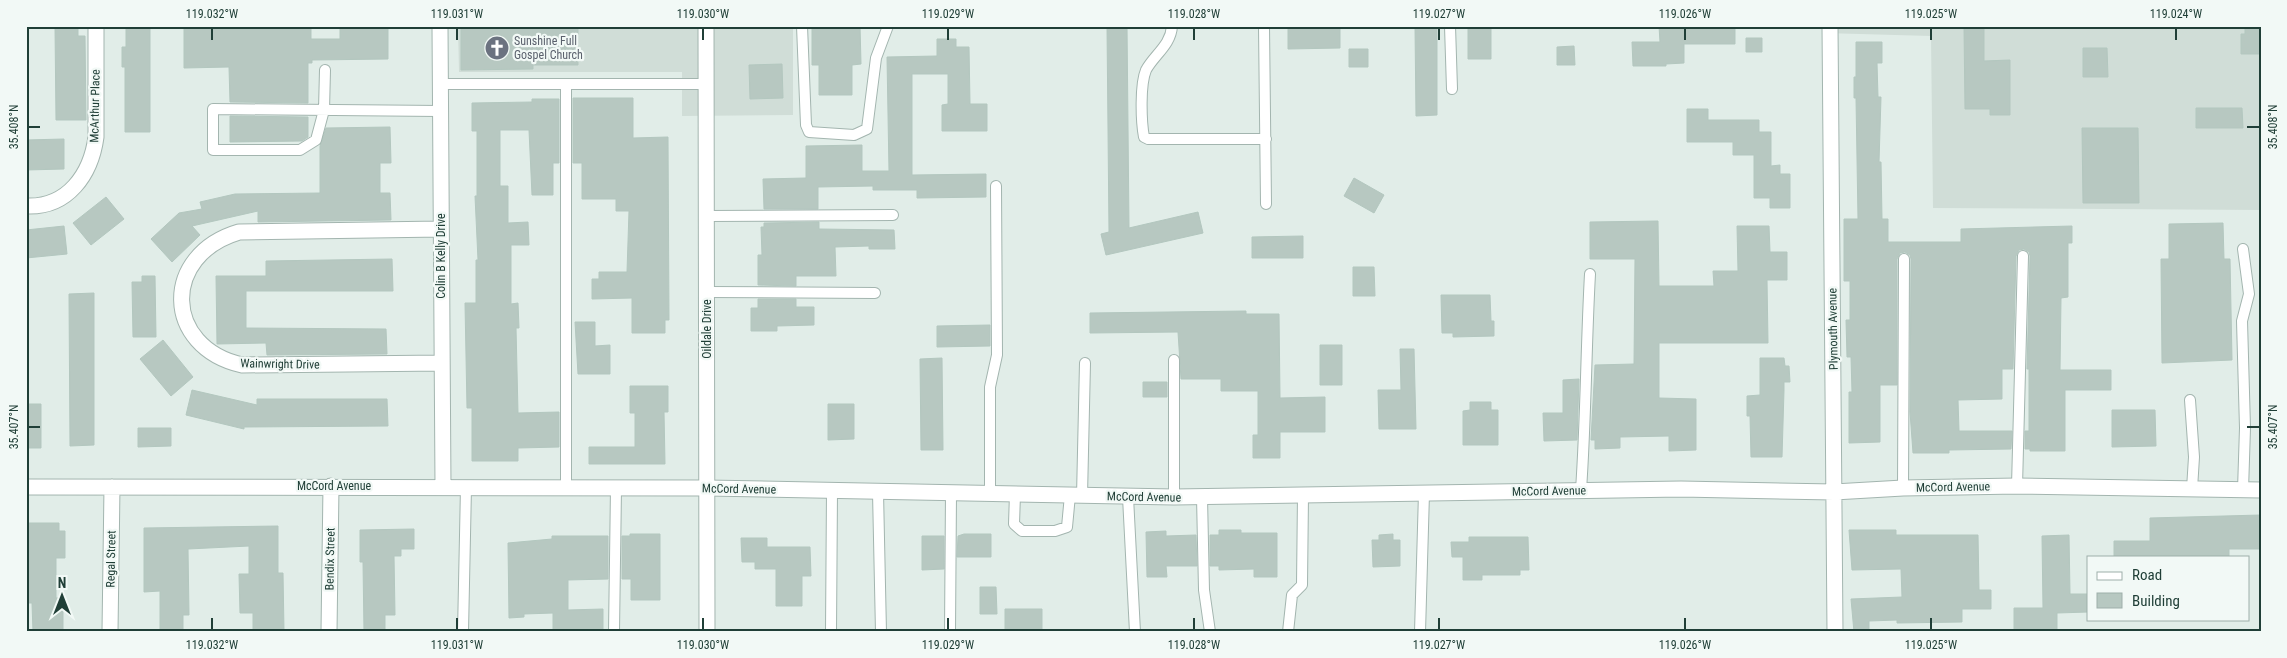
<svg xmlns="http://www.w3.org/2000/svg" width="2287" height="658" font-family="'Roboto Condensed',sans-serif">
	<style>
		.built { fill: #d0ddd7 }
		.building { fill: #b7c8c1; stroke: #b3c7bf }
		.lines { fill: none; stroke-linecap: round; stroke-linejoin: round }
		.service-casing { stroke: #a3b5af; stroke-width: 12 }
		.minor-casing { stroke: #a3b5af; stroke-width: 17 }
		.tertiary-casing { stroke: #a3b5af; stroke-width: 17 }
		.service { stroke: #fff; stroke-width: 10 }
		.minor { stroke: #fff; stroke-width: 15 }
		.tertiary { stroke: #fff; stroke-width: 15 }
		.ticks { fill: none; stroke: #203f37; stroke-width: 2 }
		.labels { text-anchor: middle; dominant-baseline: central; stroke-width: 4.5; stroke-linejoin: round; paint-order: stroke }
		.worship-label { font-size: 12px; fill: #5b616d; stroke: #f2f9f6; text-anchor: start }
		.street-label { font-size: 12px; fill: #203f37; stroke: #f2f9f6 }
		.neatline { fill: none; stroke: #203f37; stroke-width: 2 }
		.ticks-label { font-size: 12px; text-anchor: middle; fill: #203f37 }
	</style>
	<rect width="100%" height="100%" fill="#e1ede8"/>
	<!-- built -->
	<path class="built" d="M458,26H793V115L682,116V72H459Z
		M1824,26H2261V210L1933,208L1931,36L1824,33Z"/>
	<!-- building -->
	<path class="building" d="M55,26H78V36H85L86,120H56Z
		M126,26H150V132H125V67H122V47H126Z
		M184,26H311V39H340V26H388V59L312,60V63H308V103L230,102L229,67L184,68Z
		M461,26H578V65H533V69L461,70Z
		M812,26H860L861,64L852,65V95H819V65H812Z
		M1107,26H1127L1129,228L1198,212L1203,233L1106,255L1101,234L1109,232Z
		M1288,26H1340V48L1288,49Z
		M1415,26H1437V115L1416,116Z
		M1468,26H1491V59H1468Z
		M1659,26H1735V44H1684V63L1666,64V66H1633L1632,42H1660Z
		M1964,26H1984V61L2010,60V115H1990V109H1965Z
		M2245,26H2261V54H2241V34H2245Z
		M1746,38H1762V52H1746Z
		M937,39H956V47H969L970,104H987V131H942V105L948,104V74H912V175L986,174V197L917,198V190H873V186L818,187V209H764L763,179L806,178V146L862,145V171H889L887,57L937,56Z
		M1856,42H1882V63H1877L1878,97H1881L1879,162H1881L1882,219H1888V242H1961V229L2072,226V243H2068V297L2061,298L2060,370H2111V390H2065V451H2030V449H2025V431H2029V369H2027L2030,256L2029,252L2024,249L2019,250L2016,256L2013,369H2002V399L1958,400L1959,431H2012L2011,449L1949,450V453H1913L1910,412L1911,259L1910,255L1905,252L1900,253L1897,259V385H1880V442L1849,443V392H1852L1851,357H1847L1846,320H1850V281H1844V219H1858L1856,98H1854V77H1856Z
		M1574,46L1575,65H1557V47Z
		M2083,48H2107L2108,77H2083Z
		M1349,49H1368V67H1349Z
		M782,64L783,98L750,99L749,65Z
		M573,98H633V138L668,137L669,320H665V333H632V298L592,299V279H599V272H627L629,211H616V199H582V163H573Z
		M532,99H559V163H553V195H532L529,130H500V186H508V223L528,222L529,245H511V304L518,303L519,328H516L518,413L559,412V447L518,448V461H472V408H467L465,303H476V260H478L475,196H477V131H472V103L532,102Z
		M2196,108H2242L2243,128H2196Z
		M1687,109H1708V120H1759V132H1771V166L1780,165V174H1790V208H1770V198H1754V155H1733V142H1687Z
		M230,116L308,117V137L302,141L230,142Z
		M390,127L391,163H380V193H390L391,220L258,222V211L192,226L200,235L172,262L151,239L179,213L202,209L200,202L235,194L320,193V146L326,128Z
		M2082,128H2138L2139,203H2083Z
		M64,139V169L26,170V140Z
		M1354,178L1384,195L1374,213L1344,196Z
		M106,197L124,219L91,245L73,223Z
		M1658,221L1659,286H1714L1713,271H1738L1737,226H1769L1770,252H1787V280H1767L1768,343H1659V398L1696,399V450L1669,451V436L1620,437V448L1595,449V440H1591L1595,365L1634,364L1635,259H1590V222Z
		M819,222V229L894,230L895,249H869V246L835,247L836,276H796V286L758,285V255H762L761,227H764V223Z
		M2223,223L2224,259H2230L2232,360L2162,363L2161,259H2169V224Z
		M64,226L67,254L26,258V230Z
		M1303,236V258H1252V237Z
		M392,259L393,291H246V328L386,329L387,354L267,355L266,343L217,344L216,276H266V261Z
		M1353,267H1374L1375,296H1353Z
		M142,276H155L156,337H133L132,282H142Z
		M94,293V445L70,446L69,294Z
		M1441,295H1490L1491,321H1494V336L1453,337V333H1442Z
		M758,299H796V307H814V325L777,326V331H751V308H758Z
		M1246,311V314H1279L1280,398L1325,397V432H1280V458H1253V435H1258V391H1221V379H1181L1178,332L1090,333V313Z
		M575,322H595V346L610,345V374H578Z
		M990,325V346L937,347V326Z
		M163,340L193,377L171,396L140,359Z
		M1320,345H1342V385H1320Z
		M1400,349H1414L1416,429H1379L1378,390H1401Z
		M942,358L943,450H921L920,359Z
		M1760,358H1784L1785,366H1789L1790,382H1784V390L1782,457H1751L1750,416H1747V396L1760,395Z
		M1579,379L1577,440L1544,441L1543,413H1563V380Z
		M1143,382H1167V397H1143Z
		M630,386H668V412H664L665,464H589V447H635V413H630Z
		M192,390L257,405V399H387L388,426L244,427V429L186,415Z
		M1470,402H1491V410H1498V445H1463V411L1470,410Z
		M26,404H41V448H26Z
		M828,404H854V439L828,440Z
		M2112,410H2155L2156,446L2112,447Z
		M138,428H171V446L138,447Z
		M2261,515V549H2229V557H2114V541H2150V518Z
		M26,523H59V531H65V558H56V598H63V632H33L32,603H26Z
		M278,526V573H283L284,632H253V613H240L239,574H249V546L188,549L189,615H183V632H160V591L144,592V528Z
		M414,529V549H401V556H394L395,615H385V632H364L363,562H360V530Z
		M1219,530H1241V533H1277V577H1254V569L1219,570V566H1210V535H1219Z
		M1849,530H1896V535H1978L1979,590H1991V609H1962V622L1897,623V620L1869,621V632H1854L1851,599L1902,597L1901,569L1852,570Z
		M1166,531V536L1196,535L1197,566H1166L1167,577H1147L1146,532Z
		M630,534H660V600H631V579H622V536H630Z
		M964,534H991V557H957L958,536Z
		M1393,534V540H1400V566L1373,567L1372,540H1379V535Z
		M2069,535L2070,594H2088V612L2057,613V632H2014V608H2043L2042,536Z
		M552,536H608V579L568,580V610L603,609V630L553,632V613L524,614V617L509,618L508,543L552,539Z
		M922,536H944V569L922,570Z
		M1469,537H1528L1529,570H1520V575H1482V580H1463V557H1452L1451,542H1469Z
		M741,538H767V547H810L811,576H802V606H776V569H755V562H742Z
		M980,587H996L997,614H980Z
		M1005,609H1042V632H1005Z"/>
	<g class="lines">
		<defs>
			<path id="service" d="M802,26L806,125L809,132L854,135L867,129L876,58L888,26
				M1172,26C1171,45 1154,55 1146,70C1140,84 1141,121 1144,137L1148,139H1266
				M1264,26L1266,204
				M1450,26L1452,89
				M325,70L324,110L316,140L300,150H213V109C289,110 365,111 440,111
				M440,84H706
				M566,84V487
				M707,216L893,215
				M2243,249L2249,294L2242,321L2245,428L2243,490
				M707,292L875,293
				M1174,360V497
				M2190,400L2194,457L2192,489
				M2017,486L2023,256
				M1903,488L1904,259
				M1581,490C1586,418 1586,346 1590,274
				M878,492L881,632
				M990,494V387L997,355L996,186
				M1015,494L1014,524L1022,531H1055L1067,527L1070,495
				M1082,496L1085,363
				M1128,497L1135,632
				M1202,497L1204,590L1210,632
				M463,632L466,487
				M614,632L616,488
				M831,632L832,491
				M950,632L951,493
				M1288,632L1292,595L1302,585L1303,495
				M1420,632L1424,493"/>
			<path id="minor" d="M440,26L443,486
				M1830,26L1835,632
				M26,206C68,208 91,174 96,137V26
				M441,229L239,232C161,255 163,347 242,365L442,363
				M26,487L707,488L1174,497L1681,489L1834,492L1903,488L2017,486L2261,490
				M110,632L112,487
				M329,632L331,486"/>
			<path id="tertiary" d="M706,26L707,632"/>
		</defs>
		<!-- service casing -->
		<use href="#service" class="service-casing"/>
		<!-- minor casing -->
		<use href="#minor" class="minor-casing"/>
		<!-- tertiary casing -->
		<use href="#tertiary" class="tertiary-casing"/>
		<!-- service -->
		<use href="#service" class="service"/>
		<!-- minor -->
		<use href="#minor" class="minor"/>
		<!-- tertiary -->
		<use href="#tertiary" class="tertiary"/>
	</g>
	<!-- ticks -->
	<path class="ticks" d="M212,28V40M457,28V40M703,28V40M948,28V40M1194,28V40M1439,28V40M1685,28V40M1931,28V40M2176,28V40M28,127H40M2247,127H2260M28,427H40M2247,427H2260M212,618V630M457,618V630M703,618V630M948,618V630M1194,618V630M1439,618V630M1685,618V630M1931,618V630"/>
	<!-- icons -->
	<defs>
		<symbol id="church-disc" viewBox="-11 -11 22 22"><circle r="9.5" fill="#6b7280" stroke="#f2f9f6"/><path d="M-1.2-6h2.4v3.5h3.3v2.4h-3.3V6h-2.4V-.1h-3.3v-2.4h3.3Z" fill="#fff"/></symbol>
	</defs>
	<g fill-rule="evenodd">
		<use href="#church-disc" x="483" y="34" width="28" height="28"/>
	</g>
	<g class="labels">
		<!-- worship labels -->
		<g class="worship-label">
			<text x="514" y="41">Sunshine Full<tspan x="514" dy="14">Gospel Church</tspan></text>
		</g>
		<!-- street labels -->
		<g class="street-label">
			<text transform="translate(95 106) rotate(-89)">McArthur Place</text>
			<text transform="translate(441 256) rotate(-90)">Colin B Kelly Drive</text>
			<text transform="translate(707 329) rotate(-90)">Oildale Drive</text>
			<text transform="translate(1833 329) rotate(-91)">Plymouth Avenue</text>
			<text transform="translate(280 364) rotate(1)">Wainwright Drive</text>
			<text x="334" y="486">McCord Avenue</text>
			<text transform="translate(1953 487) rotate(-1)">McCord Avenue</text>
			<text transform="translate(739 489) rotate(1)">McCord Avenue</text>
			<text transform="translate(1549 491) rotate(-1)">McCord Avenue</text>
			<text transform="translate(1144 497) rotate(1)">McCord Avenue</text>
			<text transform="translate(111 559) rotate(-89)">Regal Street</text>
			<text transform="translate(330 559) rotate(-89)">Bendix Street</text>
		</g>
	</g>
	<!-- border -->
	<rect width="2287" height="658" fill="none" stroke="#f2f9f6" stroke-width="55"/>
	<!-- legend -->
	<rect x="2087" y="556" width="162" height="65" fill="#f2f9f6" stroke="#9eafaa"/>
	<rect x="2097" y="572" width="25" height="8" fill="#ffffff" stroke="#9eafaa"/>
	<text x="2132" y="580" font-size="15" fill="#203f37">Road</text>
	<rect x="2097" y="593" width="25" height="15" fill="#b7c8c1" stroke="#9eafaa"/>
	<text x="2132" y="606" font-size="15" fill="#203f37">Building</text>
	<!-- north arrow -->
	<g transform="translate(62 596)" stroke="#f2f9f6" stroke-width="4" paint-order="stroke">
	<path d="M0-4L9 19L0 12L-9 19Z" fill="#203f37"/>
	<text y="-8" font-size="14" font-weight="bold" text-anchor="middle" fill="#203f37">N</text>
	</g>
	<rect x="28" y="28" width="2232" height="602" class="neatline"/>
	<g class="ticks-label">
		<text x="212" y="18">119.032°W</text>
		<text x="457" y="18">119.031°W</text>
		<text x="703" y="18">119.030°W</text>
		<text x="948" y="18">119.029°W</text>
		<text x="1194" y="18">119.028°W</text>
		<text x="1439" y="18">119.027°W</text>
		<text x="1685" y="18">119.026°W</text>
		<text x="1931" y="18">119.025°W</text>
		<text x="2176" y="18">119.024°W</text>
		<text transform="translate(14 127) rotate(-90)" y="4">35.408°N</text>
		<text transform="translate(2273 127) rotate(-90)" y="4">35.408°N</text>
		<text transform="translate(14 427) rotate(-90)" y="4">35.407°N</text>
		<text transform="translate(2273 427) rotate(-90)" y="4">35.407°N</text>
		<text x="212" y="649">119.032°W</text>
		<text x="457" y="649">119.031°W</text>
		<text x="703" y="649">119.030°W</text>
		<text x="948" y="649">119.029°W</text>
		<text x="1194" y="649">119.028°W</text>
		<text x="1439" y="649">119.027°W</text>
		<text x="1685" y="649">119.026°W</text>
		<text x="1931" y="649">119.025°W</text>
	</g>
</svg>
